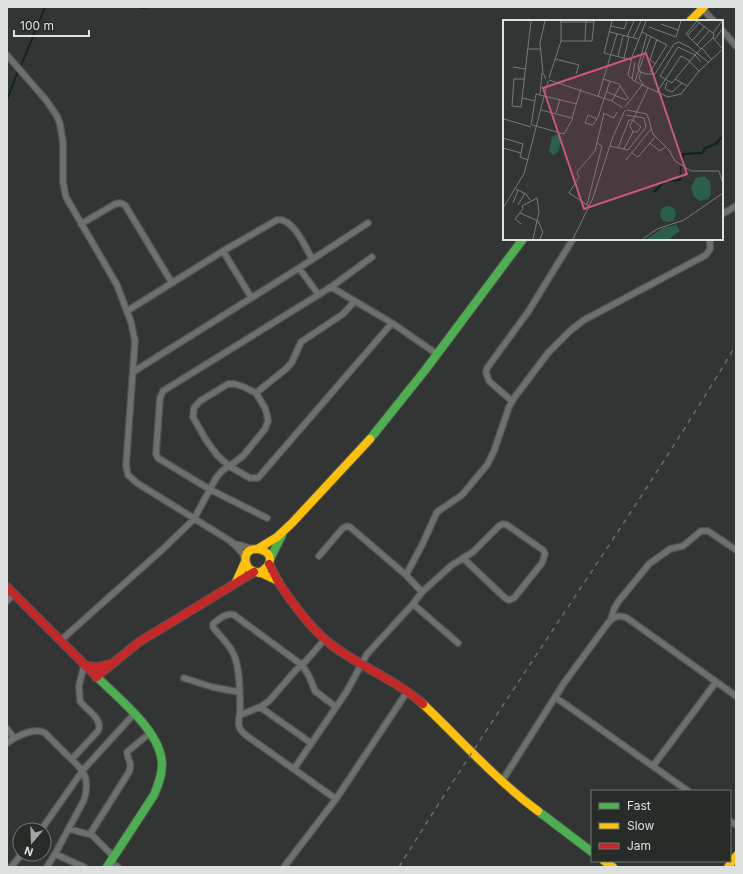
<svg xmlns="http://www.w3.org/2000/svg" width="743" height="874" font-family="Inter,sans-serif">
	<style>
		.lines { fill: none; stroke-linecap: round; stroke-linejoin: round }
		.stream { stroke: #04261a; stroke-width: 1.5 }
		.street-casing { stroke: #515452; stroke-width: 8 }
		.fast-casing { stroke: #515452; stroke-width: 10 }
		.slow-casing { stroke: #515452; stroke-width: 10 }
		.jam-casing { stroke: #515452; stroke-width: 10 }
		.street { stroke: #6e706e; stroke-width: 5.5 }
		.fast { stroke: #4caf50; stroke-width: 8 }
		.slow { stroke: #ffc107; stroke-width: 8 }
		.jam { stroke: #c62828; stroke-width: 8 }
		.rail { stroke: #6a6c6b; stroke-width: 1.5; stroke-dasharray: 5 5; stroke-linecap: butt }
		.inset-river { fill: none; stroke: #04261a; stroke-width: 2 }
		.inset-road { fill: none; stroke: #767a78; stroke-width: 1 }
		.view { fill: #ca5483; fill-opacity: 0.15; stroke: #ca5483; stroke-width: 2 }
		.inset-edge { fill: none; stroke: #dde1df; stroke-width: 2 }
	</style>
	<rect width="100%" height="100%" fill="#323533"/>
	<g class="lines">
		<!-- stream -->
		<path class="stream" d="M139,7L142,8L154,7
			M20,68L45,7
			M7,100L18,71"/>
		<defs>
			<path id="street" d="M702,9L714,21
				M722,30L736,46
				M7,55L46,100L57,116L60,124L63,143V182L66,197L117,285L131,322L135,341L126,466L128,475L137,483L232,542L242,553L245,560
				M722,214L736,206
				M81,224L115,204L120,203L125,205L172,283
				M223,251L251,297
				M299,268L318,294
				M331,287L372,257
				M127,311L223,251L277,220C293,217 306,248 312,259
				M133,372L299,268L368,223
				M256,393L287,368L292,362L301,342L343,314L355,301
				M512,401L489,381L486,372L487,368L528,312L573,239
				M267,518L209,489L158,458L156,454L160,398L163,391L331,287L392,323L437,354
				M232,543L254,549
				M319,556L342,529L347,526L350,527L406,575L422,592
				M406,575L422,545L437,512L462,495L487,465L494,451L509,407L514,398L548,353L571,330L584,320L706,255L710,249V239
				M7,601L14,594
				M413,604L458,643
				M611,619L614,609L618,602L649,564L670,549L683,546L701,531H708L736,550
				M60,641L163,549L194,519L216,478L222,471L229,466L235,462L243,456L265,429L268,421L267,415L265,408L256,393L244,387L235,384H228L200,401L194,408L193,417L206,440L217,455L229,466L250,478H258L392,323
				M184,678L212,687L239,692
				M555,697L688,791
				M260,707L311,743
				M240,715L260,707L269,701L295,671L305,662L325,639
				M7,729L14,738
				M7,743C17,736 34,727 45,733C52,740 60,748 67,755C83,769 91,778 84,800L55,854L47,867
				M72,759L98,731C104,719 86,710 80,701L79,686L84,665
				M653,766L716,682
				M294,769L347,691L367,654L413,604L422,592L452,565L473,552L499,526L503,524L507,525L543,550L545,554L542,563L514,598L509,600L505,598L463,558
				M502,781L564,683L608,623C613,617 619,614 627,618L736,696
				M336,799L247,736C233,725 241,720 240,706C240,691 240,664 232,651C227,642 219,635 213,627V624C219,619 227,612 234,615L302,665L309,676L315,691L336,707
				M730,821L736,825
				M69,829L92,835L114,857
				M41,830L83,770L134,714
				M90,834L129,772C133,761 127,761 127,752L150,733
				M55,854L84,867
				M111,863L118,867
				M11,867L22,854
				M284,867L336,799L407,692"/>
			<path id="fast" d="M370,439L426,369L523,239
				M270,559L282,535
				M97,677C119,699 162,732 162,765C162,776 158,785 154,795L107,867
				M538,811L592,852"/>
			<path id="slow" d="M690,21L704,7
				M259,548L277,537L292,523L370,439
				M259,573C292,553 240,536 246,563C248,571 255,572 261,573L278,581
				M236,582L245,562
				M423,704C461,740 496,780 538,811
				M604,861L613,867
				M728,867L736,856"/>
			<path id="jam" d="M269,564C273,570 275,577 279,583C294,606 311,629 333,646C361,667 396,680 423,704
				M7,587L97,677
				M85,666L97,667L110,664
				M96,677L139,642L254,572"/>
		</defs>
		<!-- street casing -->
		<use href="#street" class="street-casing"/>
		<!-- fast casing -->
		<use href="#fast" class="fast-casing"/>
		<!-- slow casing -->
		<use href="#slow" class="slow-casing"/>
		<!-- jam casing -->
		<use href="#jam" class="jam-casing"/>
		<!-- street -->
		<use href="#street" class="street"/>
		<!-- fast -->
		<use href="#fast" class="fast"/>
		<!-- slow -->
		<use href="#slow" class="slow"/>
		<!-- jam -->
		<use href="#jam" class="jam"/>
		<!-- rail -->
		<path class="rail" d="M399,867C423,828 448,789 473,751C561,616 653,483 736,345"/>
	</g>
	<!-- overview -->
	<g transform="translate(503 20)">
		<rect width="220" height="220" fill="#323533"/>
		<path d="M54,114L59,120L55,132L50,135L46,131L49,117ZM201,156L207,161L208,175L205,179L197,181L191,177L188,167L193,158ZM157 194a8 8 0 1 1 16 0a8 8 0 1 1-16 0ZM173,205L177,211L166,219H144L160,208Z" fill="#2a5f4a"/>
		<path class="inset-river" d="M179,143L180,134L199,133L202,128L213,124L220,116M151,172L162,161L177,160L178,146"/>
		<path class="inset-road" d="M42,1L37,23L40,53L43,59M109,1L101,33L128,40M143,1L129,37L125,55L131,61L165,77L178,74L196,51L220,29M57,2H91M158,4L175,10M108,6L121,9L124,1M146,7L173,17L178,1M107,12L135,19M139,12L164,25L147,52M210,13L219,1M144,14L135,47L136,51L143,54H152L171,24L176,22L186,27L205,42M184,16L197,2M124,17L131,1M130,18L138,1M212,19L220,8M58,21H89L91,1M82,21L83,1M189,21L202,6M194,25L207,10M199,28L208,39M25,29H38M198,29L183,14L194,1L211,14L210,18L220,29M115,36L120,16M121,38L126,17M52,39L76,45L73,54M186,41L196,51M198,42L192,35L175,27L157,56L169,63L187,41L192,35L199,28L210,18M153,44L147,40L154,19M10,47L23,49M138,52L136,58L141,66M46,58L58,21V1M21,59H11L9,86L18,87L28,1M100,59L116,64L125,78L123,80L104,72M129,59L132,42M172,59L184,66M46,60L109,81L120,88M132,61L148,16M164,62L162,69L169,72L179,63M154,72L178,36L187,41M37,74L39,53M95,77L114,14M19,78L32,81M109,81L117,66M122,87L139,65M38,90L69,98L78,69M124,90L144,94L150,114L166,130L172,141L188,151H216L220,164M53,93L57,79M100,93L111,98L114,92M1,99L28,107M94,99L85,95L82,103L90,105L95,97L107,61M28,105L33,74L74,84M29,105L61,114L70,98M130,112L127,106L145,68M0,118L20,124L17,137L25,140M147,123L157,131L162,127M107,126L125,130L143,107L141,98L123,95M0,128L18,133M115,128L126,100H130L138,107L134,112H130L121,129M129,133L135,137L152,117M123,140L148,109M13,169L23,174L27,180M10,183L15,170M15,185L22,173M84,185L99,126L94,123M86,186L66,173L76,157L74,152L92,131L101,93M0,188L21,154L45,61M17,193L35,201L40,212L37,219M18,204L12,199L20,189L19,186L34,178L36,192L30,219M70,219L90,178L109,119L122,90M140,219L154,209L181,200L220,173"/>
		<path class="view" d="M143,33L184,154L81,189L40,68Z"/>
		<rect width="220" height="220" class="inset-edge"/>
	</g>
	<!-- border -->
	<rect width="743" height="874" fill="none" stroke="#dde1df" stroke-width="16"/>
	<!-- legend -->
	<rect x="591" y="790" width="140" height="72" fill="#272c29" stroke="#707472"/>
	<rect x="599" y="803" width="20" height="6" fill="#4caf50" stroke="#707472"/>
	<text x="627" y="810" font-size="12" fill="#dde1df">Fast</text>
	<rect x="599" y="823" width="20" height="6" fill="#ffc107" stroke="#707472"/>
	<text x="627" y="830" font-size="12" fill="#dde1df">Slow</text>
	<rect x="599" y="843" width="20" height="6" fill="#c62828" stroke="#707472"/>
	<text x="627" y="850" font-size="12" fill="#dde1df">Jam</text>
	<!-- north arrow -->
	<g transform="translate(32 842) rotate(199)"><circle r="19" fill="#272c29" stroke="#707472"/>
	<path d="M0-3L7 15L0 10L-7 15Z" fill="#a1a5a3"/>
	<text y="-6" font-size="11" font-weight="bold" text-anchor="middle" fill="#dde1df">N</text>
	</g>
	<!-- scale -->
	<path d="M14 30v6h75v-6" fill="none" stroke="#dde1df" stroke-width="2"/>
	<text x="20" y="30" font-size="12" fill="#dde1df" stroke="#272c29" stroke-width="3" paint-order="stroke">100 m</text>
</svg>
